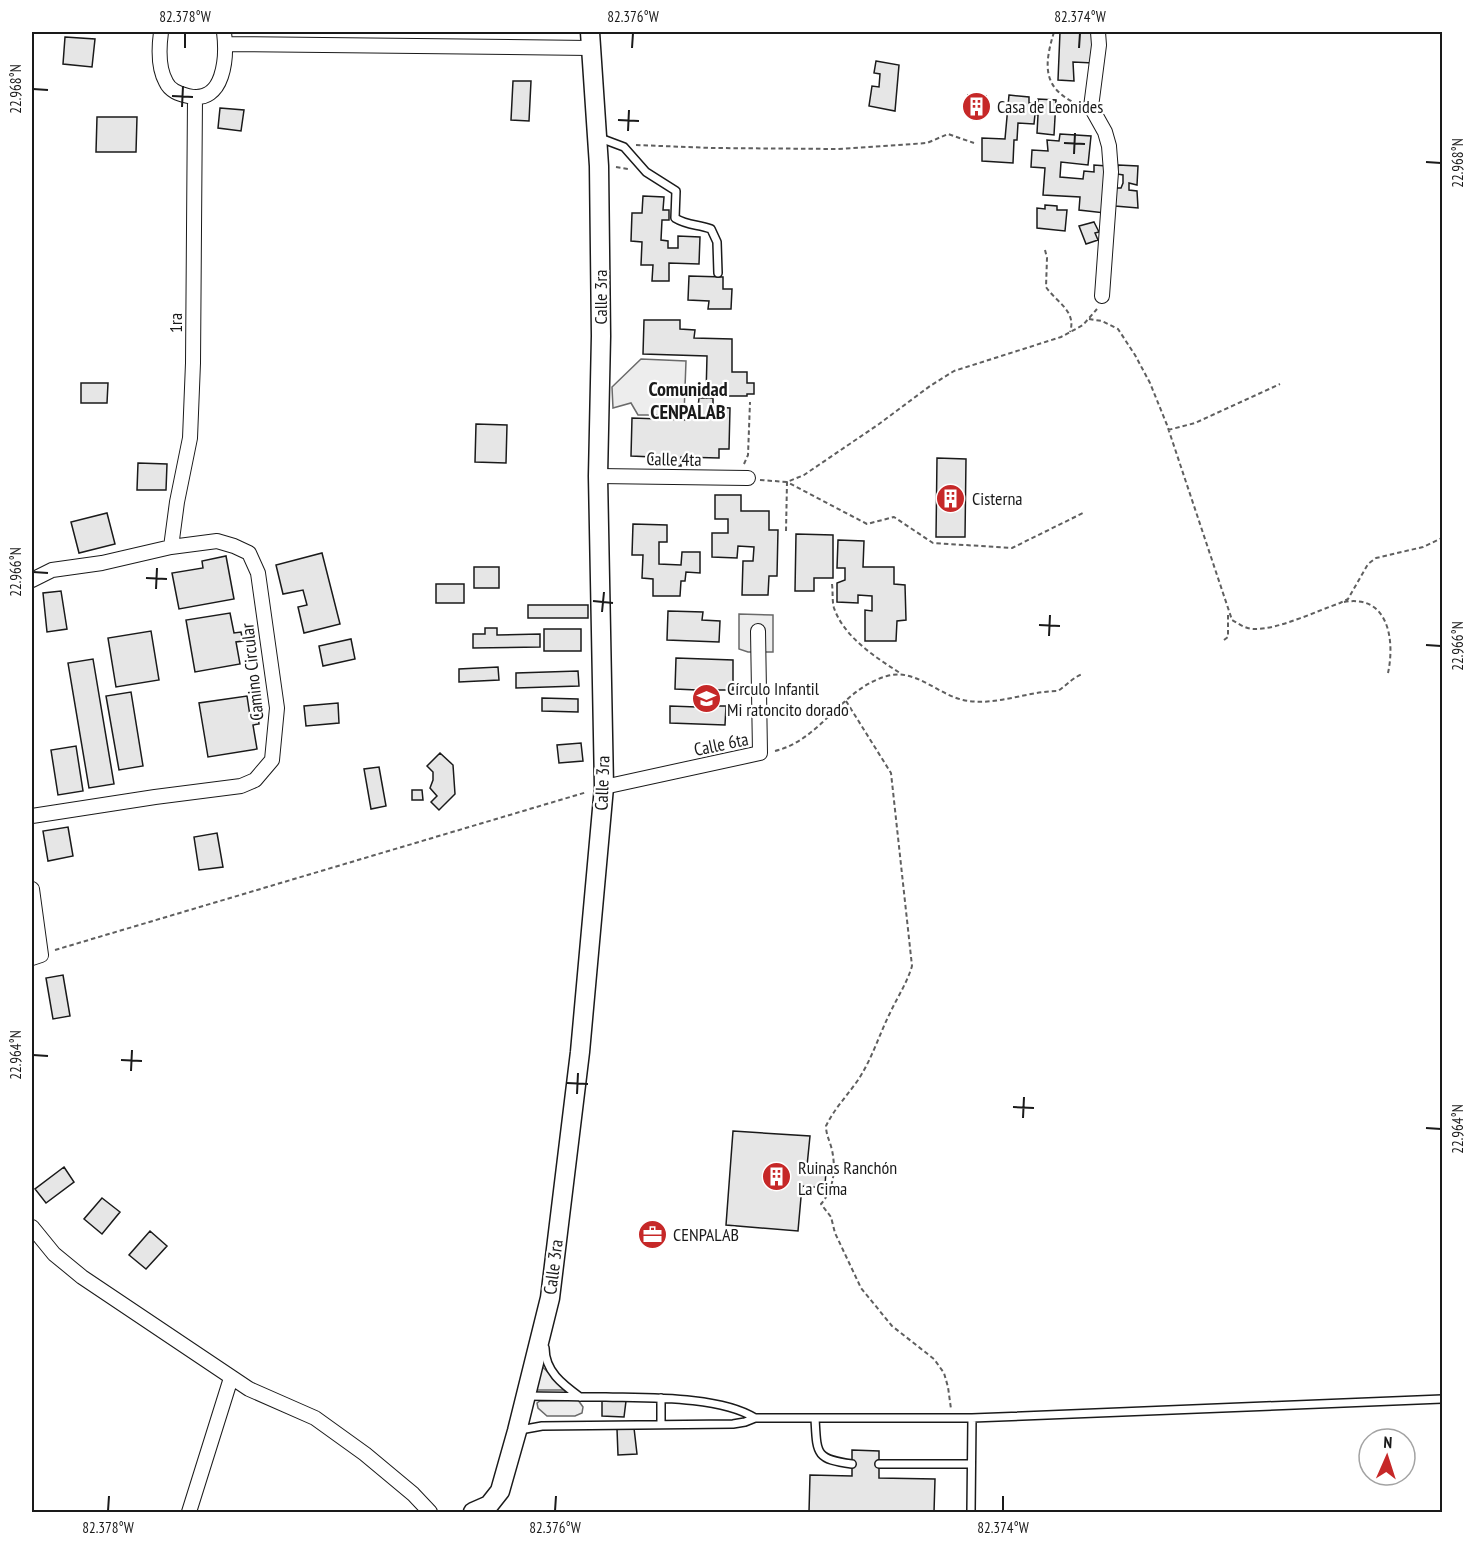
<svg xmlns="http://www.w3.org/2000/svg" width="1474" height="1544" font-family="'PT Sans Narrow',sans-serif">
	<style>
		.built { fill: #ededed; stroke: #6a6a6a; stroke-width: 1.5 }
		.building { fill: #e6e6e6; stroke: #1a1a1a; stroke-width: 1.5 }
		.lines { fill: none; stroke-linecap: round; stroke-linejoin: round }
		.lane-casing { stroke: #1a1a1a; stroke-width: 10 }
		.street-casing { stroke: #1a1a1a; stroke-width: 16 }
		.secondary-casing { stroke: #1a1a1a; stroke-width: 21 }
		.path { stroke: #5f5f5f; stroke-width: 2; stroke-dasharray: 4.5 3; stroke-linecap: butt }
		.lane { stroke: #fff; stroke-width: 7 }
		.street { stroke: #fff; stroke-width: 14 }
		.secondary { stroke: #fff; stroke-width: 18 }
		.ticks { fill: none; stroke: #1a1a1a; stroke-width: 2 }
		.labels { text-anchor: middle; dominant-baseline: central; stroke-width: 4.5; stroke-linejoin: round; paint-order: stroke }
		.poi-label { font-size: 18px; fill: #1a1a1a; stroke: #fff; text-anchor: start }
		.street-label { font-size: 18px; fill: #1a1a1a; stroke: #fff }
		.neighbourhood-label { font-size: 20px; font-weight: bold; fill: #1a1a1a; stroke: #fff }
		.neatline { fill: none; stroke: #1a1a1a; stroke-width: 2 }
		.ticks-label { font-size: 15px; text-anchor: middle; fill: #1a1a1a }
	</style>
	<rect width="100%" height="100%" fill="#fff"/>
	<!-- built -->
	<path class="built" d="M641,359L686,361L684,415H638L631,403L613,408L612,387Z
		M739,614L773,615V652H748L739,649Z
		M539,1364L568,1390H535Z
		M578,1400L583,1407L582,1413L575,1416H547L538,1408L537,1403L540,1401Z"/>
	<!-- building -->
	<path class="building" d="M1060,32L1094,33L1093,63L1073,62L1074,81L1058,80Z
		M65,37L95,39L92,67L63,64Z
		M876,61L899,65L895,111L869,106L872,86L879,87L880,74L874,73Z
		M513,81H531L529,121L511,120Z
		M968,95L986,96L985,116L966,115Z
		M1009,95L1029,97V103H1038V99L1056,100L1054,135L1037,133L1038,115L1035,114L1034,124L1018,123L1017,140H1014L1013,163L982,161V138L1005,139Z
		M220,108L244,110L241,131L218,128Z
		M97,117H137L136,152H96Z
		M1060,134L1091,136L1088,165L1061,162L1060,177L1083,179L1084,171L1094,172V165L1107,166L1105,213L1079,210L1080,197L1043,195L1045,168L1031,167L1032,150L1048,151L1047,140L1059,141Z
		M1118,165L1138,166L1137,185L1129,183V190L1137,191L1138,208L1115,206L1116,188H1121L1123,183V175L1117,174Z
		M643,196L664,197L663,210H669V220H662L661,240L668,241V248H678V236L700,237L699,264L669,263V281H652L653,265H641L642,242L631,241L632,213H642Z
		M1045,205L1057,206V210H1067L1065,231L1037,228V208L1045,209Z
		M1094,222L1099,232L1095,233L1098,240L1086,244L1079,226Z
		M689,276L723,277V289H732L731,309H708L709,301L688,300Z
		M644,320H680V329L695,330L694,338L732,339V372H747V383H754V394H747V396H706L707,356L643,354Z
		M81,383H108L107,403H81Z
		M699,398H713V407L730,408L729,449H719V458L681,457V466L652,465L653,457L631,456L632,418L688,420L689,408H698Z
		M476,424L507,425L506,463L475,462Z
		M937,458L966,459L965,537H936Z
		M138,463L167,464L166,490H137Z
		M715,495H741V511H769V530H778L777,576H769L768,595H742L743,561H753L754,547L738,546L737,558L712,557V533H728V519H715Z
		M107,513L115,544L79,553L71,522Z
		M633,524L667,525V542H659V564L681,565L682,552H700V573L686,572L685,581H681L680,596H653V579L642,578L643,555H632Z
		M796,534L833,535V578H814V591H795Z
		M838,540L864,541L863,567H894V584L905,585L906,620L897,621L896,641H865V610L872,611V596L858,595V603L837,602V583L845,580V568H837Z
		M322,553L340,624L304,633L298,607L307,605L303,590L283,594L276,565Z
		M226,556L234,599L179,609L172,573L203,568L202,561Z
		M474,567H499V588H474Z
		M436,584H464V603H436Z
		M61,591L67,629L47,632L43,593Z
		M528,605H588V618H528Z
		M668,611L703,612L702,620L720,621L719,642L667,640Z
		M230,613L234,633L241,632L243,641L236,642L240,664L195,672L186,620Z
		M485,628H497V635L540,634V647L473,648V634H485Z
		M544,629H581V651H544Z
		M151,631L159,680L116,687L108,638Z
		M351,639L355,659L323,666L319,646Z
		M676,658L733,660V690H716V706H726L725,725L670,723V706L697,707V690L675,689Z
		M93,659L114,784L89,788L68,663Z
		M498,667L499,680L459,682V669Z
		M578,671L579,686L516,688V673Z
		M131,692L143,766L119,770L106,696Z
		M247,696L250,716L258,715L259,724L253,725L257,749L208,757L199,703Z
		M542,698L578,699V712L542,711Z
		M338,703L339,723L306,726L304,706Z
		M581,743L583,761L559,763L557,745Z
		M76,746L83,791L58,795L51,750Z
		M440,753L453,765L455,794L439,810L431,802L437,796L430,788L433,780V772L427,766Z
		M379,767L386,806L371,809L364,769Z
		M412,790H422L423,800H412Z
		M68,827L73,856L48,861L43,831Z
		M217,833L223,867L199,870L194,837Z
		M63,975L70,1016L53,1019L46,978Z
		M733,1131L810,1136L807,1166L826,1168L825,1188L802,1186L798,1231L726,1225Z
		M64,1167L74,1182L46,1203L35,1189Z
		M102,1198L120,1212L102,1234L84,1219Z
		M150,1231L167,1246L146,1269L129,1255Z
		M602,1400L626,1401L624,1417L602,1416Z
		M634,1428L637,1454L618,1455L617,1429Z
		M852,1450L879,1451V1478L935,1479L934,1512H809L810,1475L852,1476Z"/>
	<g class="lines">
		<defs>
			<path id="lane" d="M600,138L624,147L646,172L676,191L675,218C688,226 698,224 711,229L717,242L718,273
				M545,1348C545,1371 562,1384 580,1397
				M527,1396C554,1396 580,1397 606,1397C648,1398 720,1396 755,1418
				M815,1418C817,1454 815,1459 852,1464
				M661,1424V1398
				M520,1430L542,1426L733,1424L745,1422L755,1418H972L1442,1399
				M879,1464H970
				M971,1512L972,1418"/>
			<path id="street" d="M161,32C159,47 158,68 166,82C170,91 179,94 188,96C225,105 227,56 224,32
				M1098,32L1099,45L1091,107L1105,132L1109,146L1111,172L1102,296
				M225,44L590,48
				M598,476L748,478
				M171,547L177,502L190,438L193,363L195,98
				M32,580L52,570L102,563L171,547L217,541L234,546L249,553L258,573L277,708L272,760L255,780L241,786L155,797L32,816
				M604,787L760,753L758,631
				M32,889L41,955L32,958
				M32,1227L54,1254L82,1277L249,1389L315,1418L365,1454L413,1494L430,1512
				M189,1512L231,1378"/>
			<path id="secondary" d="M473,1512L489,1505L500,1491L517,1431L550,1298L580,1052L604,787L598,476L601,336L599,166L590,32"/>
		</defs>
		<!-- lane casing -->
		<use href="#lane" class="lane-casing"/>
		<!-- street casing -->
		<use href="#street" class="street-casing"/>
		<!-- secondary casing -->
		<use href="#secondary" class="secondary-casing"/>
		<!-- path -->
		<path class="path" d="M1054,32C1044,65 1042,88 1077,104
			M636,145L712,148L838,149L927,143L948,134L974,143
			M616,167L628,169
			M1045,250L1047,258L1046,287C1056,302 1077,311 1070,332
			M1089,319L1102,321L1118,329L1135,355L1150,383L1167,425L1232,620C1239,624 1246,629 1254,629C1277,630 1317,611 1340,603L1348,599L1368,564L1376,558L1423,547L1442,538
			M1168,430L1195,423L1280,384
			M744,464L748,455L750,402
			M760,480L787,482L804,475L879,424L930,386L954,371L1061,337L1083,325L1097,309
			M786,531L787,482L867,524L894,517L933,543L1012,548L1085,512
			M832,584C833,592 832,601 834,608C844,637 875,657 900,673
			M1344,602C1389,594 1395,641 1388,673
			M1224,640L1228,637V615
			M846,701L891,773L912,966C907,983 898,996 890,1013C879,1035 872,1059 858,1080C847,1096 834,1109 826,1126C826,1135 830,1141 832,1150C836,1169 834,1189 821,1204L831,1217L835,1233L861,1288L892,1326L934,1359L944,1373L948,1387L951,1409
			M775,751C821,740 841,689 887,676C915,668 937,694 963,700C995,707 1027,691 1058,691C1067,685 1071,679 1082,674
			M55,950L587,792"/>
		<!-- lane -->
		<use href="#lane" class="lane"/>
		<!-- street -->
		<use href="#street" class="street"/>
		<!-- secondary -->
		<use href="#secondary" class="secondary"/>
	</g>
	<!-- ticks -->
	<path class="ticks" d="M185,48V33M632,48L633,33M1079,48L1080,33M33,89L48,90M172,96L193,97M182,107L183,86M618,120L639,121M628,131L629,110M1064,143L1085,144M1074,154L1075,133M1426,162L1441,163M33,572L48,573M146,578L167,579M156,589L157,568M593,601L613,603M602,612L604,592M1039,625L1060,626M1049,636L1050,615M1426,645L1441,646M33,1055L48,1056M121,1060L142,1061M131,1071L132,1050M567,1083L588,1084M577,1094L578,1073M1013,1107L1034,1108M1023,1118L1024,1097M1426,1128L1441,1129M108,1511L109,1496M555,1511L556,1496M1003,1511V1496"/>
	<!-- icons -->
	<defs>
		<symbol id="building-disc" viewBox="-11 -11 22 22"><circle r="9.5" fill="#c62828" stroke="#fff"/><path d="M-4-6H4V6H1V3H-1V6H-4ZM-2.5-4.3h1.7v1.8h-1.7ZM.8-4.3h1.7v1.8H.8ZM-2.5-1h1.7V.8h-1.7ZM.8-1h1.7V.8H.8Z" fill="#fff"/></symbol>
		<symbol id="school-disc" viewBox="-11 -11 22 22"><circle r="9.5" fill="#c62828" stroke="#fff"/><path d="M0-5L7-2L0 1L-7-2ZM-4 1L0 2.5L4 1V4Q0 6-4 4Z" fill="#fff"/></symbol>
		<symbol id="office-disc" viewBox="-11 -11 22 22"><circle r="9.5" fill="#c62828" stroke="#fff"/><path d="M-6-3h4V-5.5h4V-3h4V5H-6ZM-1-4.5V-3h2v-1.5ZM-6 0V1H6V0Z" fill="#fff"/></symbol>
	</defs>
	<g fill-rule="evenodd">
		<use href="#building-disc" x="960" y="90" width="33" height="33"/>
		<use href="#building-disc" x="934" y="482" width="33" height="33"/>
		<use href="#school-disc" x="690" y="682" width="33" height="33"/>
		<use href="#building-disc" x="760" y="1160" width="33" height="33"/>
		<use href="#office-disc" x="636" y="1218" width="33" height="33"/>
	</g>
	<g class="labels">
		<!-- poi labels -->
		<g class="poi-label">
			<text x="997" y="106">Casa de Leonides</text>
			<text x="972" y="498">Cisterna</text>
			<text x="727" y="688">Círculo Infantil<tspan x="727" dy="21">Mi ratoncito dorado</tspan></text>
			<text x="798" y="1167">Ruinas Ranchón<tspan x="798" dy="21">La Cima</tspan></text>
			<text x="673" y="1234">CENPALAB</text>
		</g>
		<!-- street labels -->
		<g class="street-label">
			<text transform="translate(600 297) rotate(-90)">Calle 3ra</text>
			<text transform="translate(175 323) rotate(-90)">1ra</text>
			<text transform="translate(674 459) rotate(1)">Calle 4ta</text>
			<text transform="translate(252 672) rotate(-96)">Camino Circular</text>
			<text transform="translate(721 744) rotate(-12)">Calle 6ta</text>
			<text transform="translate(602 783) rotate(-88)">Calle 3ra</text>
			<text transform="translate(553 1267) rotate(-83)">Calle 3ra</text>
		</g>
		<!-- neighbourhood labels -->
		<g class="neighbourhood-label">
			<text x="688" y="389">Comunidad<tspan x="688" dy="23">CENPALAB</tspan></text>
		</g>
	</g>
	<!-- border -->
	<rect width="1474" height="1544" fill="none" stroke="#ffffff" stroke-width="66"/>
	<!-- north arrow -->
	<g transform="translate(1387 1457) rotate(3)"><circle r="28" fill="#ffffff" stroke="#a3a3a3" stroke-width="1.5"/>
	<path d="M0-4.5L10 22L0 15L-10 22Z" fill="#c62828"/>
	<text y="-9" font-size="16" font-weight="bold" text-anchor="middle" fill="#1a1a1a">N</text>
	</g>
	<rect x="33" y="33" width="1408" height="1478" class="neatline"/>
	<g class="ticks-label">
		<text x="185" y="22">82.378°W</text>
		<text x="633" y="22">82.376°W</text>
		<text x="1080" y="22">82.374°W</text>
		<text transform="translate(16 89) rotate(-90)" y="5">22.968°N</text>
		<text transform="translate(1458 163) rotate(-90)" y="5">22.968°N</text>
		<text transform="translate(16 572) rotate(-90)" y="5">22.966°N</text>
		<text transform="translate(1458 646) rotate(-90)" y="5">22.966°N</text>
		<text transform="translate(16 1055) rotate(-90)" y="5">22.964°N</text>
		<text transform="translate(1458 1129) rotate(-90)" y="5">22.964°N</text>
		<text x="108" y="1533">82.378°W</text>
		<text x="555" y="1533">82.376°W</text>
		<text x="1003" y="1533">82.374°W</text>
	</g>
</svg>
